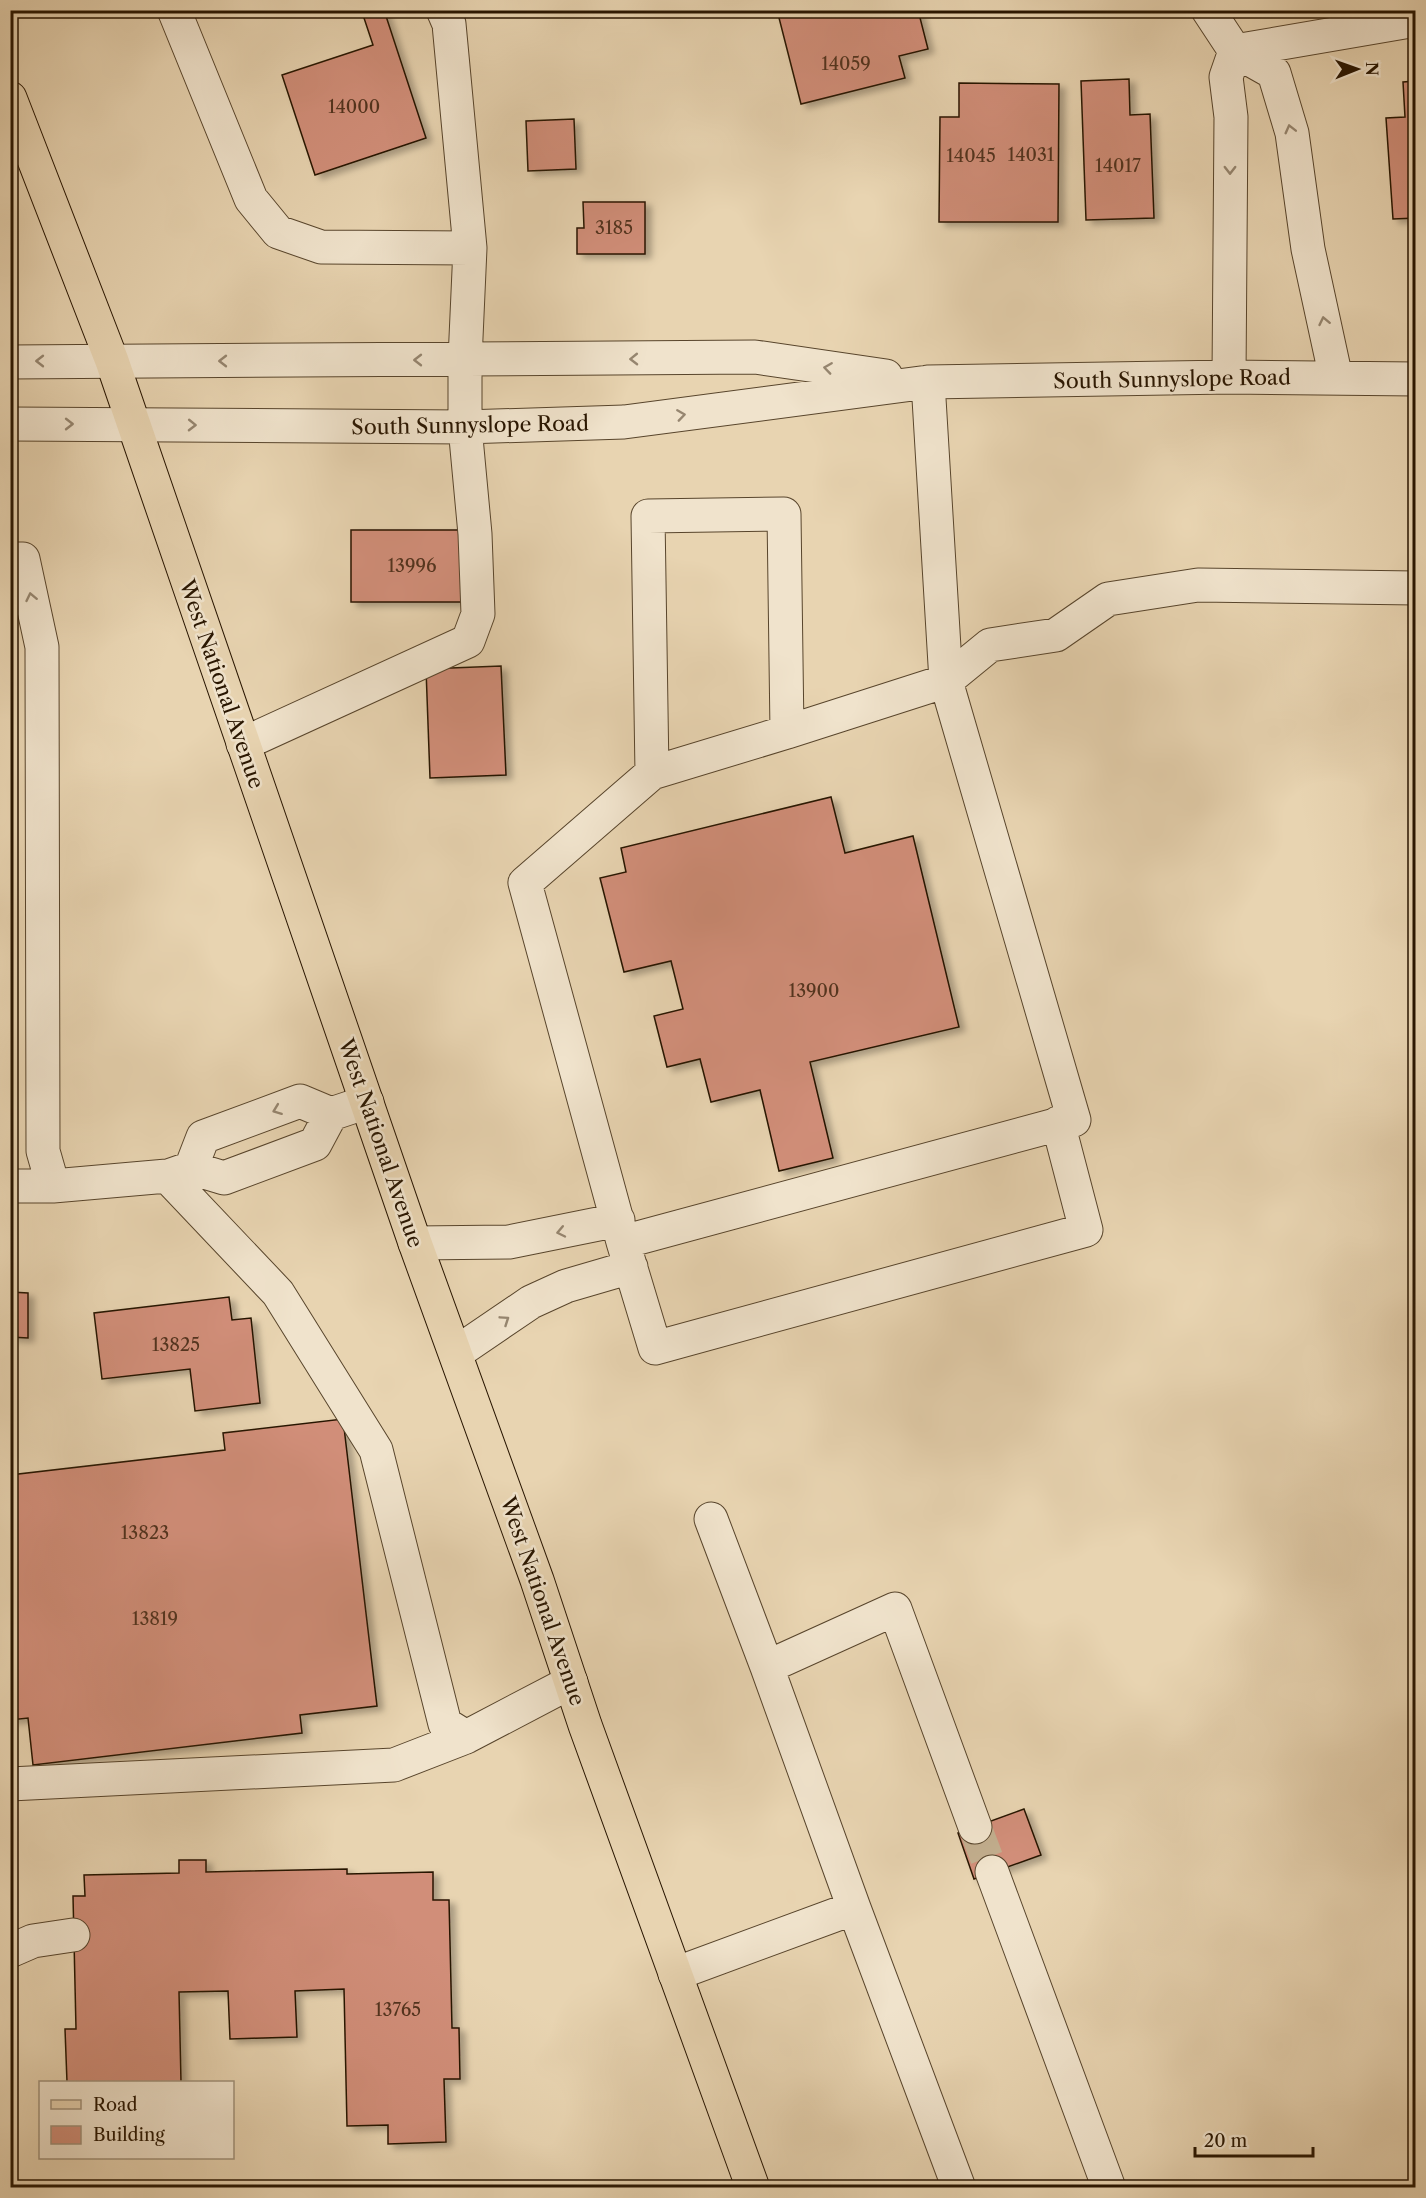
<svg xmlns="http://www.w3.org/2000/svg" width="1426" height="2198" font-family="'Libre Caslon Text',serif">
	<style>
		.building { fill: #d18e79; stroke: #281500; stroke-width: 1.5; filter: url(#shadow) }
		.lines { fill: none; stroke-linecap: round; stroke-linejoin: round }
		.minor-tunnel { stroke: #c2ae8e; stroke-width: 33; stroke-dasharray: 33 16; stroke-linecap: butt }
		.minor-casing { stroke: #58452c; stroke-width: 35 }
		.major-casing { stroke: #281500; stroke-width: 35 }
		.minor { stroke: #f0e3cc; stroke-width: 33 }
		.major { stroke: #e8d4b1; stroke-width: 33 }
		.oneway { stroke: #968670 }
		.labels { text-anchor: middle; dominant-baseline: central; stroke-width: 5; stroke-linejoin: round; paint-order: stroke }
		.number-label { font-size: 18px; fill: #52331e }
		.street-label { font-size: 21px; fill: #281500; stroke: #f0e3cc }
	</style>
	<defs>
		<filter id="shadow"><feDropShadow dx="6" dy="4" stdDeviation="3" flood-color="#0004"/></filter>
	</defs>
	<rect width="100%" height="100%" fill="#e8d4b1"/>
	<filter id="stains"><feTurbulence type="fractalNoise" baseFrequency=".00333" numOctaves="4"/><feColorMatrix values="0 0 0 0 .2 0 0 0 0 .09 0 0 0 0 .02 0 0 0 .5 -.17"/></filter>
	<radialGradient id="worn" r=".72"><stop offset=".6" stop-color="#630" stop-opacity="0"/><stop offset="1" stop-color="#630" stop-opacity=".3"/></radialGradient>
	<!-- building -->
	<path class="building" d="M368,10H384L426,138L315,175L282,75L373,45L362,12Z
		M777,10H918L928,49L899,56L905,78L801,104Z
		M1129,79L1130,115L1150,114L1154,218L1086,220L1081,81Z
		M1416,81V218L1393,219L1386,118L1405,117L1403,82Z
		M959,83L1059,84L1058,222H939L940,117H959Z
		M574,119L576,169L528,171L526,121Z
		M583,202H645V254H577V228H584Z
		M351,530H473L474,602H351Z
		M501,666L506,775L430,778L426,669Z
		M831,797L845,853L913,836L959,1027L810,1062L833,1158L779,1171L760,1090L711,1102L700,1059L667,1067L654,1016L683,1009L671,961L624,972L600,878L626,872L621,848Z
		M10,1292L28,1293V1338L10,1337Z
		M229,1297L232,1320L251,1318L260,1403L195,1411L190,1369L102,1379L94,1313Z
		M343,1419L377,1706L300,1715L302,1733L33,1765L28,1718L10,1720V1475L225,1450L223,1433Z
		M1024,1809L1041,1855L974,1879L958,1833Z
		M179,1860H206V1872L347,1869V1874L433,1872V1900H449L452,2028H459L460,2079H444L446,2142L388,2144V2125L347,2126L344,1989L295,1991L297,2037L230,2039L228,1991L179,1992L181,2082H67L65,2029H76L73,1896H85L84,1875L179,1873Z"/>
	<g class="lines">
		<!-- minor-tunnel -->
		<path class="minor-tunnel" d="M975,1827L992,1872"/>
		<defs>
			<path id="minor" d="M174,10L251,199L278,232L321,247L470,248
				M1208,10L1235,51L1274,73L1292,133L1308,249L1336,378
				M1235,51L1416,20
				M10,362L755,357L886,376
				M1229,377L1231,117L1226,77L1235,51
				M10,424L465,427L624,422L928,382L1229,377L1416,379
				M10,559H23L42,647L43,1151L53,1186L167,1176L278,1293L376,1450L445,1724L466,1737L571,1682
				M787,732L946,681L990,645L1056,635L1108,599L1198,585L1416,588
				M243,744L468,641L478,614L475,534L465,427V360L470,248L449,24L443,10
				M652,773L787,732L784,514L648,516L652,773L525,883L623,1242L655,1348L1086,1230L1058,1123
				M191,1168L203,1137L300,1101L331,1114L367,1102
				M171,1175L191,1168L224,1178L315,1144L331,1114
				M10,1186H53
				M623,1242L1074,1120L946,681L928,382
				M415,1243L509,1242L618,1220
				M456,1353L531,1302L566,1286L631,1267
				M711,1519L767,1667
				M10,1784L394,1765L466,1737
				M992,1872L1109,2188
				M10,1951L33,1941L73,1935
				M675,1974L854,1908
				M959,2188L854,1908L767,1667L895,1609L975,1827"/>
			<path id="major" d="M10,98L112,361L415,1243L537,1580L585,1725L753,2188"/>
		</defs>
		<!-- minor casing -->
		<use href="#minor" class="minor-casing"/>
		<!-- major casing -->
		<use href="#major" class="major-casing"/>
		<!-- minor -->
		<use href="#minor" class="minor"/>
		<!-- major -->
		<use href="#major" class="major"/>
	</g>
	<!-- one-way arrows -->
	<defs><path id="oneway-chevron" d="M-2-3.5L2.5 0L-2 3.5" fill="none" stroke-width="1.6" stroke-linecap="round" stroke-linejoin="round" transform="scale(1.5)"/></defs>
	<g class="oneway">
		<use href="#oneway-chevron" transform="translate(1290 129) rotate(-104)"/>
		<use href="#oneway-chevron" transform="translate(1230 170) rotate(90)"/>
		<use href="#oneway-chevron" transform="translate(1324 321) rotate(-102)"/>
		<use href="#oneway-chevron" transform="translate(634 359) rotate(179)"/>
		<use href="#oneway-chevron" transform="translate(418 360) rotate(180)"/>
		<use href="#oneway-chevron" transform="translate(40 361) rotate(180)"/>
		<use href="#oneway-chevron" transform="translate(223 361) rotate(180)"/>
		<use href="#oneway-chevron" transform="translate(828 368) rotate(-172)"/>
		<use href="#oneway-chevron" transform="translate(681 415) rotate(-8)"/>
		<use href="#oneway-chevron" transform="translate(69 424)"/>
		<use href="#oneway-chevron" transform="translate(192 425) rotate(1)"/>
		<use href="#oneway-chevron" transform="translate(31 597) rotate(-102)"/>
		<use href="#oneway-chevron" transform="translate(277 1110) rotate(159)"/>
		<use href="#oneway-chevron" transform="translate(561 1232) rotate(168)"/>
		<use href="#oneway-chevron" transform="translate(505 1320) rotate(-34)"/>
	</g>
	<g class="labels">
		<!-- number labels -->
		<g class="number-label">
			<text x="846" y="64">14059</text>
			<text x="354" y="107">14000</text>
			<text x="1031" y="155">14031</text>
			<text x="971" y="156">14045</text>
			<text x="1118" y="166">14017</text>
			<text x="614" y="228">3185</text>
			<text x="412" y="566">13996</text>
			<text x="814" y="991">13900</text>
			<text x="176" y="1345">13825</text>
			<text x="145" y="1533">13823</text>
			<text x="155" y="1619">13819</text>
			<text x="398" y="2010">13765</text>
		</g>
		<!-- street labels -->
		<g class="street-label">
			<text transform="translate(1172 379) rotate(-1)">South Sunnyslope Road</text>
			<text transform="translate(470 425) rotate(-1)">South Sunnyslope Road</text>
			<text transform="translate(222 684) rotate(71)">West National Avenue</text>
			<text transform="translate(381 1143) rotate(71)">West National Avenue</text>
			<text transform="translate(543 1601) rotate(71)">West National Avenue</text>
		</g>
	</g>
	<!-- margin -->
	<rect width="1426" height="2198" fill="none" stroke="#e8d4b1" stroke-width="36"/>
	<rect x="12" y="12" width="1402" height="2174" fill="none" stroke="#281500" stroke-width="3"/>
	<rect x="18" y="18" width="1390" height="2162" fill="none" stroke="#281500" stroke-width="1.5"/>
	<!-- legend -->
	<rect x="39" y="2081" width="195" height="78" fill="#f0e3cc" stroke="#a0917a" stroke-width="1.5"/>
	<rect x="51" y="2100" width="30" height="9" fill="#e8d4b1" stroke="#a0917a" stroke-width="1.5"/>
	<text x="93" y="2111" font-size="18" fill="#281500">Road</text>
	<rect x="51" y="2126" width="30" height="18" fill="#d18e79" stroke="#a0917a" stroke-width="1.5"/>
	<text x="93" y="2141" font-size="18" fill="#281500">Building</text>
	<!-- north arrow -->
	<g transform="translate(1357 69) rotate(89)" stroke="#f0e3cc" stroke-width="4.5" paint-order="stroke">
	<path d="M0-4.5L10 22L0 15L-10 22Z" fill="#281500"/>
	<text y="-9" font-size="16" font-weight="bold" text-anchor="middle" fill="#281500">N</text>
	</g>
	<!-- scale -->
	<path d="M1195 2147v9h118v-9" fill="none" stroke="#281500" stroke-width="3"/>
	<text x="1204" y="2147" font-size="18" fill="#281500" stroke="#f0e3cc" stroke-width="4.5" paint-order="stroke">20 m</text>
	<rect width="100%" height="100%" filter="url(#stains)"/>
	<rect width="100%" height="100%" fill="url(#worn)"/>
</svg>
